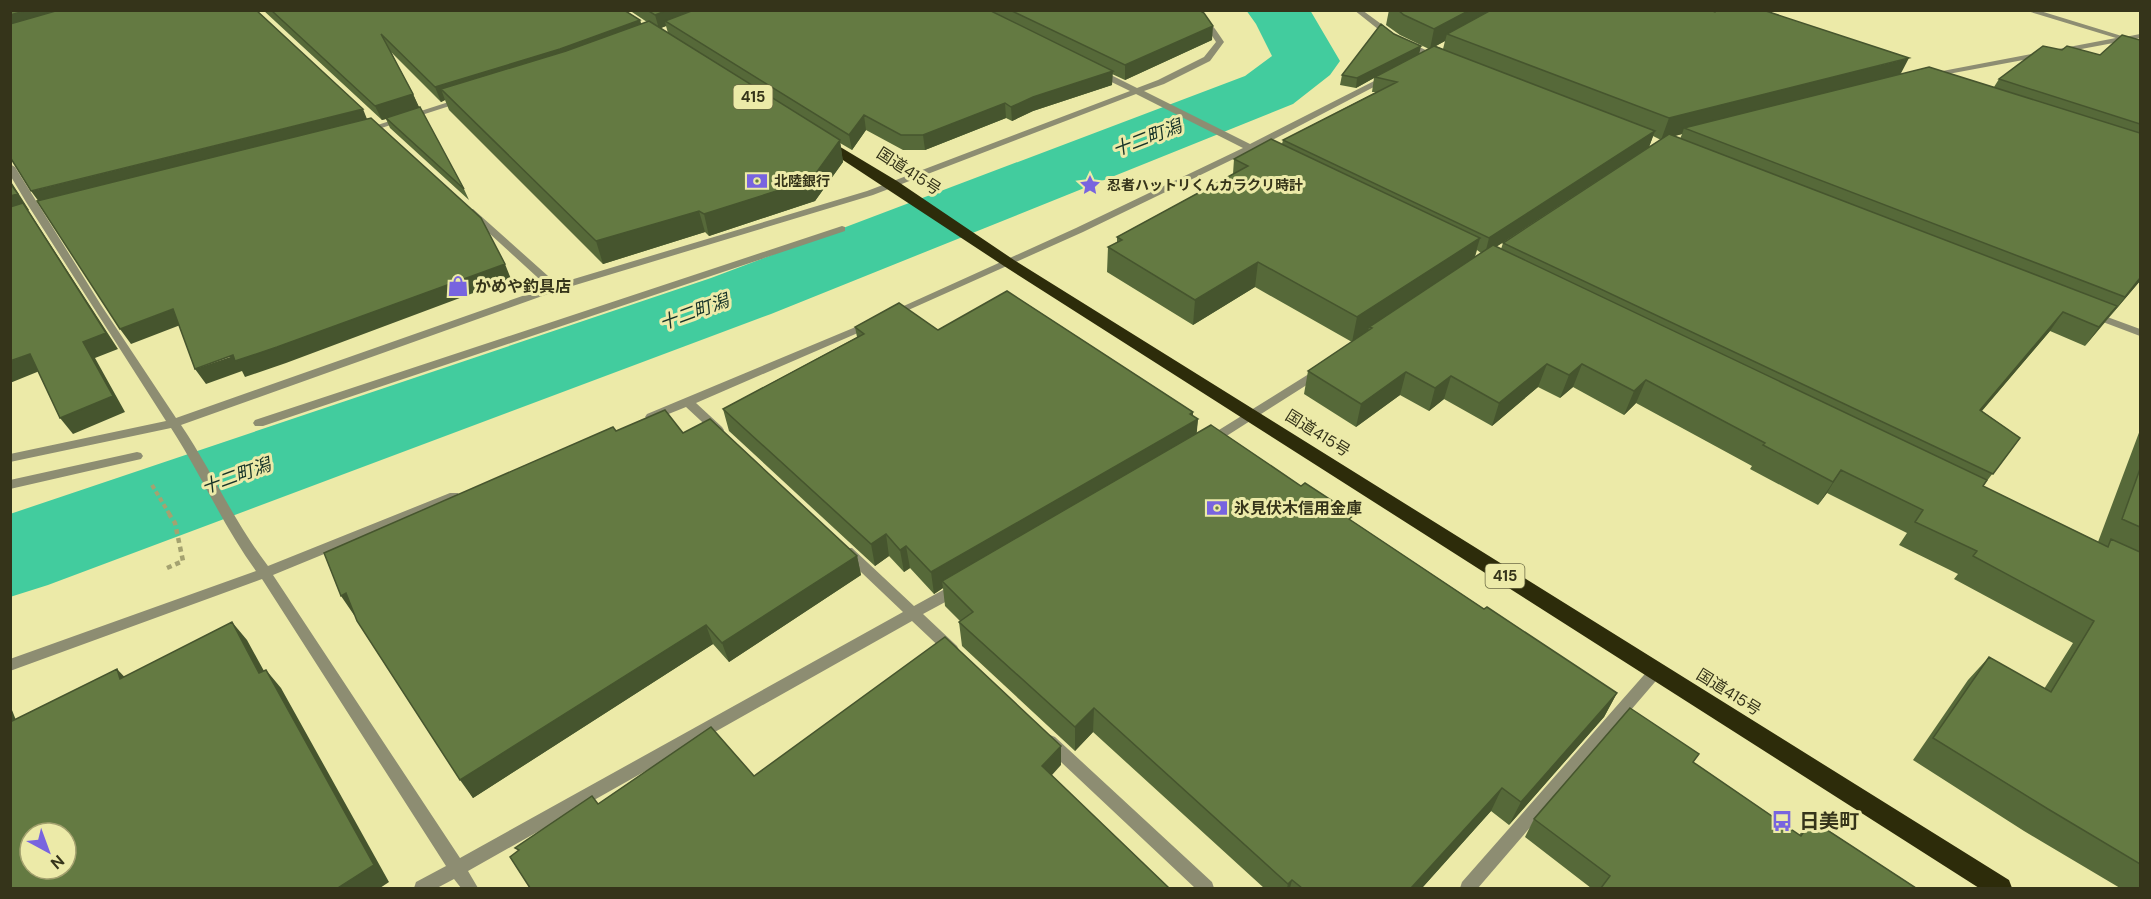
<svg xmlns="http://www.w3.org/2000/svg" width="2151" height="899" font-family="'DM Sans','Noto Sans JP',sans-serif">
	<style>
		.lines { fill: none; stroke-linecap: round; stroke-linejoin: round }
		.river { fill: #42cc9e; fill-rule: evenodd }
		.path-far1 { stroke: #a4a270; stroke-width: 4; stroke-dasharray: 4.5 3; stroke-linecap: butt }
		.path { stroke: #a4a270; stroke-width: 4.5; stroke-dasharray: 5 4; stroke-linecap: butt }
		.street { fill: #8d8d72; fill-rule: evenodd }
		.highway { fill: #2d2c0a; fill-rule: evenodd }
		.wall { fill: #566939; fill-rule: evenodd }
		.shaded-wall { fill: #46552e }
		.building { fill: #647a42; stroke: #46552e; stroke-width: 1.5; fill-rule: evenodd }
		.labels { text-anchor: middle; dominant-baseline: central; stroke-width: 6; stroke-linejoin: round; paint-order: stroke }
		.far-poi-label { font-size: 14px; font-weight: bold; fill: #35341a; stroke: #eceaa8; text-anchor: start }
		.shield { fill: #eceaa8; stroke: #6c6b45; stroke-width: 1.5 }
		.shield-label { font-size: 15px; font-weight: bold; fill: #35341a }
		.street-label { font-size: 16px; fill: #35341a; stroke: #eceaa8 }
		.poi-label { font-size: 16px; font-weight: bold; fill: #35341a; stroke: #eceaa8; text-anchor: start }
		.water-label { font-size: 18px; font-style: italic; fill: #183429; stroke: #eceaa8 }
		.near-poi-label { font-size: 20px; font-weight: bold; fill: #35341a; stroke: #eceaa8; text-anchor: start }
	</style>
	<rect width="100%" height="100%" fill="#eceaa8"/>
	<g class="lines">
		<!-- river -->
		<path class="river" d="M1246,10H1310L1340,61L1330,75L1293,104L771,314L48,585L10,597V514L711,278L1245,76L1272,56L1256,24Z"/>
		<!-- path-far1 -->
		<path class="path-far1" d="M152,485L170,515"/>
		<!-- path -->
		<path class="path" d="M167,568L183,561L175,523L169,514"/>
		<!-- street -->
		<path class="street" d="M1182,10C1203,10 1213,25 1224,42L1210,61L1164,84L1144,91L1250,144L1384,76L1391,78L1257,148L1261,151L1260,153L1250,151L1083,232L895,316L891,317L886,314L1076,228L1243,148L1136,94L873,195L559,290L181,425C212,471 234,522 268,566L450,493H458L460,496L458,499L273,575L460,858L903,612L842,554L840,551L842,548H852L914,606L952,585L957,584L962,585L964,589L962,593L923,614L957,646L959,650L957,654L952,656L947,654L912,621L468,871L478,888H461L454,879L437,888H414L416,882L446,866L262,579L10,671V659L256,571C223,526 201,474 171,428L10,462V454L166,421L26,202L10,175V164L15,167L101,305L176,418L548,287L467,213V209H473L557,284L867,191L1130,91L1095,74V70H1101L1137,88L1158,80L1204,57L1216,42L1205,25Z
			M1354,10H1362L1399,37L1442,58L1435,60L1393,41Z
			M2024,10H2037L2125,37L2140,34V38L1932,77L1928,75L1932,73L2116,38Z
			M458,99L465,101L369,132L362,130Z
			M842,226L845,227V231L263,426H255L253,423L255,420Z
			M2091,311L2140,329V336L2087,316L2086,314Z
			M870,321L874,322L875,324L874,326L696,403L722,427L724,430L722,433H714L686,407L651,421L645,417L647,414Z
			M1320,367L1326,371L1324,374L1214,444H1206L1204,441L1206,438Z
			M137,452L141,453L143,456L141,459L10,489V480Z
			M1656,665L1661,667L1663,671L1661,675L1478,888H1460L1462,882L1651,667Z
			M1050,735L1055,737L1212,882L1214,888H1195L1045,747L1042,742L1045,737Z"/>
		<!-- highway -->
		<path class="highway" d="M822,136L897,181L1014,260L2009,880L2012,888H1979L1004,266L817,143L815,140Z"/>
	</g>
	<!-- wall -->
	<path class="wall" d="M263,10H624L640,20L641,24L647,22L629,10H1199L1212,40L1125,80L1112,74V85L1033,111L1012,121L1006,118L925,150H903L866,130L852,150L840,143L843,162L815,201L709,236L705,232L603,264L449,110L445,100L441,102L391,52L413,94L419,108L464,189L469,200L390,128L386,119L382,120ZM666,26L668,33L660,28Z
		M1389,10H1710L1901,74L1994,87L1999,79L2062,50L2100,55L2140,40V281L2085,346L2050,331L1982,411L2020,438L1983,486L2098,542L2140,430V888H2120L2024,831L1913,760L1968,680L1989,657L2044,689L2073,643L1954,579L1958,574L1899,545L1907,533L1827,493L1818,505L1750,469L1752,466L1636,403L1624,415L1573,387L1560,398L1538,387L1492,426L1444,399L1429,411L1400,395L1356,427L1304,394L1308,371L1352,342L1255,287L1193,325L1107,272L1108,247L1117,242V237L1233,174L1234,159L1282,144L1283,140L1376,92H1372L1374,78L1356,88L1340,85L1342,75L1419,54L1429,49L1400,35L1386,25ZM1445,41L1443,49L1436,46ZM1682,134L1680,139L1674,136ZM1653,136L1661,140L1503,243L1501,249L1496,247L1649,147ZM1477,250L1481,253L1475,257Z
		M855,327L938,330L1193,412V416L1198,419L1196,434L1352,521L1484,609L1617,693L1604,717L1509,825L1491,811L1422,888H1264L1093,732L1075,751L962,646L959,622L960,621L945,606L943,588L934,594L910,568L904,572L889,556L875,566L729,431L723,409L857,337Z
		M683,433L857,556L861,575L729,662L713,644L473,798L355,615H354Z
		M1693,763L1799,835L1812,820L1916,888H1591L1525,837L1534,819Z"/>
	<!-- shaded-wall -->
	<path class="shaded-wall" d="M28,10H87L10,32V15Z
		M668,10H710L665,21L666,26L659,29L655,15Z
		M1470,10H1503L1447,34L1445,41L1430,49L1434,29Z
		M640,20L644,34L441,89L445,100L441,102L435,87Z
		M1213,26L1212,40L1125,80V65Z
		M1421,46L1419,55L1375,77L1374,78L1356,88L1357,78Z
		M1909,58L1898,79L1684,128L1682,134L1661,140L1669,118Z
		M1113,71L1112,85L1033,111L1012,121L1011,107L1033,97Z
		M413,94L420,109L382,120L375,106Z
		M1005,103L1006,118L925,150L923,135Z
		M363,109L369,124L42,206L31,191Z
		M864,115L866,130L852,150L849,135Z
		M1655,131L1649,147L1485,254L1489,238Z
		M840,140L843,162L815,201L709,236L704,214Z
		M10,180L29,210H28L118,349L95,358L125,412L73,434L60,418L10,215Z
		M699,211L705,232L603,264L596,241Z
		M1480,238L1473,262L1369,327L1368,332L1352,342L1357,317Z
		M1258,262L1255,287L1193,325L1195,300Z
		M505,264L511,279L286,363L245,377L242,371L206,384L195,369Z
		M2140,278V281L2111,315L2125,297Z
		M2117,306L2103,324L2085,346L2099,327Z
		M173,309L183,324L131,344L120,329Z
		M2063,312L2050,331L1967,428L1980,410Z
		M30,354L42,370L10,383V361Z
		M1547,364L1538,387L1492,426L1499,403Z
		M1582,364L1573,387L1560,398L1569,375Z
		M1406,372L1400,395L1356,427L1361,404Z
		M1451,376L1444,399L1429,411L1435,388Z
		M1646,380L1636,403L1624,415L1634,391Z
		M1193,412L1192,422L1198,419L1196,441L942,581L943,588L934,594L931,572Z
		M1841,470L1827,493L1818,505L1833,482Z
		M886,534L889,556L875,566L871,544Z
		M906,546L910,568L904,572L900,550Z
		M857,556L861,575L729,662L722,643Z
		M346,593L359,613L354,615L341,596Z
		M232,622L247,640L275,691L259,673Z
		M706,625L713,644L473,798L460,780Z
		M117,669L135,688L120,679Z
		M266,670L281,688L389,882L380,888H338Z
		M1617,693L1604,717L1509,825L1521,802Z
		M10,705L25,743L10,730Z
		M1094,708L1093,732L1075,751V727Z
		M1061,746V765L1043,785L1042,766Z
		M1502,788L1491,811L1422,888H1411Z
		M1292,880L1290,888H1287L1288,884Z"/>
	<!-- building -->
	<path class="building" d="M10,10H28L10,15Z
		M59,10H256L363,109L31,191L10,157V24Z
		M271,10H624L640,20L560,49L435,87L381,34L413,94L375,106Z
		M647,10H668L655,15Z
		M694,10H989L1113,71L1033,97L1011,107L1005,103L923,135H901L864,115L849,135L665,21Z
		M1010,10H1199L1204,13L1213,26L1125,65Z
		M1398,10H1470L1434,29L1404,15Z
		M1491,10H1710L1715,12L1718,10H1763L1909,58L1669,118L1447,34Z
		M649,21L840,140L811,180L704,214L699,211L596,241L441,89L566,51Z
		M1381,24L1394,34L1421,46L1357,78L1342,75Z
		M2122,35L2140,40V124L1999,79L2043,46L2062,50L2067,46L2100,55Z
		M1434,46L1655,131L1489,238L1283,140L1397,82L1375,77Z
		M1929,67L2140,133V278L2125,297L1684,128Z
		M420,107L464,189L386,118Z
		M371,118L481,218L505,264L277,347L235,361L233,355L195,369L173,309L120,329L37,201Z
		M1669,134L2117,306L2099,327L2063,312L1980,410L2020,438L1993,474L1503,243Z
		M1271,139L1480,238L1357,317L1258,262L1195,300L1108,247L1122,240L1117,237L1248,166L1234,159Z
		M10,183L18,194L10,196Z
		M23,203L106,333L83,342L113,396L60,418L30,354L10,361V207Z
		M1493,245L1987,480L1983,486L2108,547L2111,539L2140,552V864L2048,809L1933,738L1989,657L2051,692L2094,621L1973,556L1977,551L1915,522L1923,510L1841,470L1833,482L1763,445L1765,443L1646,380L1634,391L1582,364L1569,375L1547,364L1499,403L1451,376L1435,388L1406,372L1361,404L1308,371L1372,328L1369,327Z
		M1007,291L1193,412L1190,414L1198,419L931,572L906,546L900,550L886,534L871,544L723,409L864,334L855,327L899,303L938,330Z
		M665,410L683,433L710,419L857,556L722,643L706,625L460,780L357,621L346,593L341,596L324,553L613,427L616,431Z
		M1211,425L1301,486L1305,483L1354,515L1349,519L1484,609L1487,607L1617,693L1521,802L1502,788L1411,888H1302L1292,880L1288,884L1094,708L1075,727L959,622L973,612L942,581Z
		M2140,469V527L2122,519Z
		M232,622L259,673L266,670L374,865L338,888H10V722L117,669L120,679ZM30,833H66V869H30Z
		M945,637L1061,746L1042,766L1169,888H530L510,857L519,850L515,848L592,796L598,804L711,727L754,776Z
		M1630,708L1699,754L1693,762L1801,836L1812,820L1916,888H1601L1610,876L1534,819Z"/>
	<!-- icons -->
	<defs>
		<symbol id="bank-bare" viewBox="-9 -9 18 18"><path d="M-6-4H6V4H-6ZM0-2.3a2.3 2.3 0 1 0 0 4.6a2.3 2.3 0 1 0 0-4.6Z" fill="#7864df" stroke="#eceaa8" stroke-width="2.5" paint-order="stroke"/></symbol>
		<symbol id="sight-bare" viewBox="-9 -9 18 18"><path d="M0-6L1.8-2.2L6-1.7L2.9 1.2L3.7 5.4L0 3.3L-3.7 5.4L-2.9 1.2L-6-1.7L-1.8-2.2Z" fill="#7864df" stroke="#eceaa8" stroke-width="2.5" paint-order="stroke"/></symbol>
		<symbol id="shop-bare" viewBox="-9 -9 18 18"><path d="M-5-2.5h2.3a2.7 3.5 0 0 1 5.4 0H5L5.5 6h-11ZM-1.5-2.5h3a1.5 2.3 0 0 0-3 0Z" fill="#7864df" stroke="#eceaa8" stroke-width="2.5" paint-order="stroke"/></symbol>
		<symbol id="bus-bare" viewBox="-9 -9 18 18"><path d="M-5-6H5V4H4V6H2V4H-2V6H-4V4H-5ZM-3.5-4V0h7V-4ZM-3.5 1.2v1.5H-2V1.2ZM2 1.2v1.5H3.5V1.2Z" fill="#7864df" stroke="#eceaa8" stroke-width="2.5" paint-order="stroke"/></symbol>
	</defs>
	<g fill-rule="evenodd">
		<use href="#bank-bare" x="742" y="166" width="30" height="30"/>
		<use href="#sight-bare" x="1075" y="170" width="30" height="30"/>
		<use href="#shop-bare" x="443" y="271" width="30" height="30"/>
		<use href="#bank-bare" x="1202" y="493" width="30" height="30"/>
		<use href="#bus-bare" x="1767" y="806" width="30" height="30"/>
	</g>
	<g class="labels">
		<!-- far-poi labels -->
		<g class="far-poi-label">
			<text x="774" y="181">北陸銀行</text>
			<text x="1107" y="185">忍者ハットリくんカラクリ時計</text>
		</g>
		<!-- shield labels -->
		<g class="shield">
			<rect x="733.5" y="85" width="39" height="24" rx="4.5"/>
			<rect x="1485.5" y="564" width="39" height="24" rx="4.5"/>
		</g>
		<g class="shield-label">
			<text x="753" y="97">415</text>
			<text x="1505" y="576">415</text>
		</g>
		<!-- street labels -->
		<g class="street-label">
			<text transform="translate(909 171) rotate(33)">国道415号</text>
			<text transform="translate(1318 433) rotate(32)">国道415号</text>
			<text transform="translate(1729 692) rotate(32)">国道415号</text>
		</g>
		<!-- poi labels -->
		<g class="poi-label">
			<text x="475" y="286">かめや釣具店</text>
			<text x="1234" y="508">氷見伏木信用金庫</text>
		</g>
		<!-- water labels -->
		<g class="water-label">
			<text transform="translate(1147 138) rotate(-21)">十二町潟</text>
			<text transform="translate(694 312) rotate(-20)">十二町潟</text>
			<text transform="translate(236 476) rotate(-20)">十二町潟</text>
		</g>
		<!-- near-poi labels -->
		<g class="near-poi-label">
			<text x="1799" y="821">日美町</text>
		</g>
	</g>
	<!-- border -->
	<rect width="2151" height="899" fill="none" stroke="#35341a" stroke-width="24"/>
	<!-- north arrow -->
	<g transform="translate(48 851) rotate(139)"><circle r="28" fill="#eceaa8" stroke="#a3a16f" stroke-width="1.5"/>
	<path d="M0-4.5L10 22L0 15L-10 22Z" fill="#7864df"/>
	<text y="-9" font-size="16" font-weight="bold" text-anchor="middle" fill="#35341a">N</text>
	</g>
</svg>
